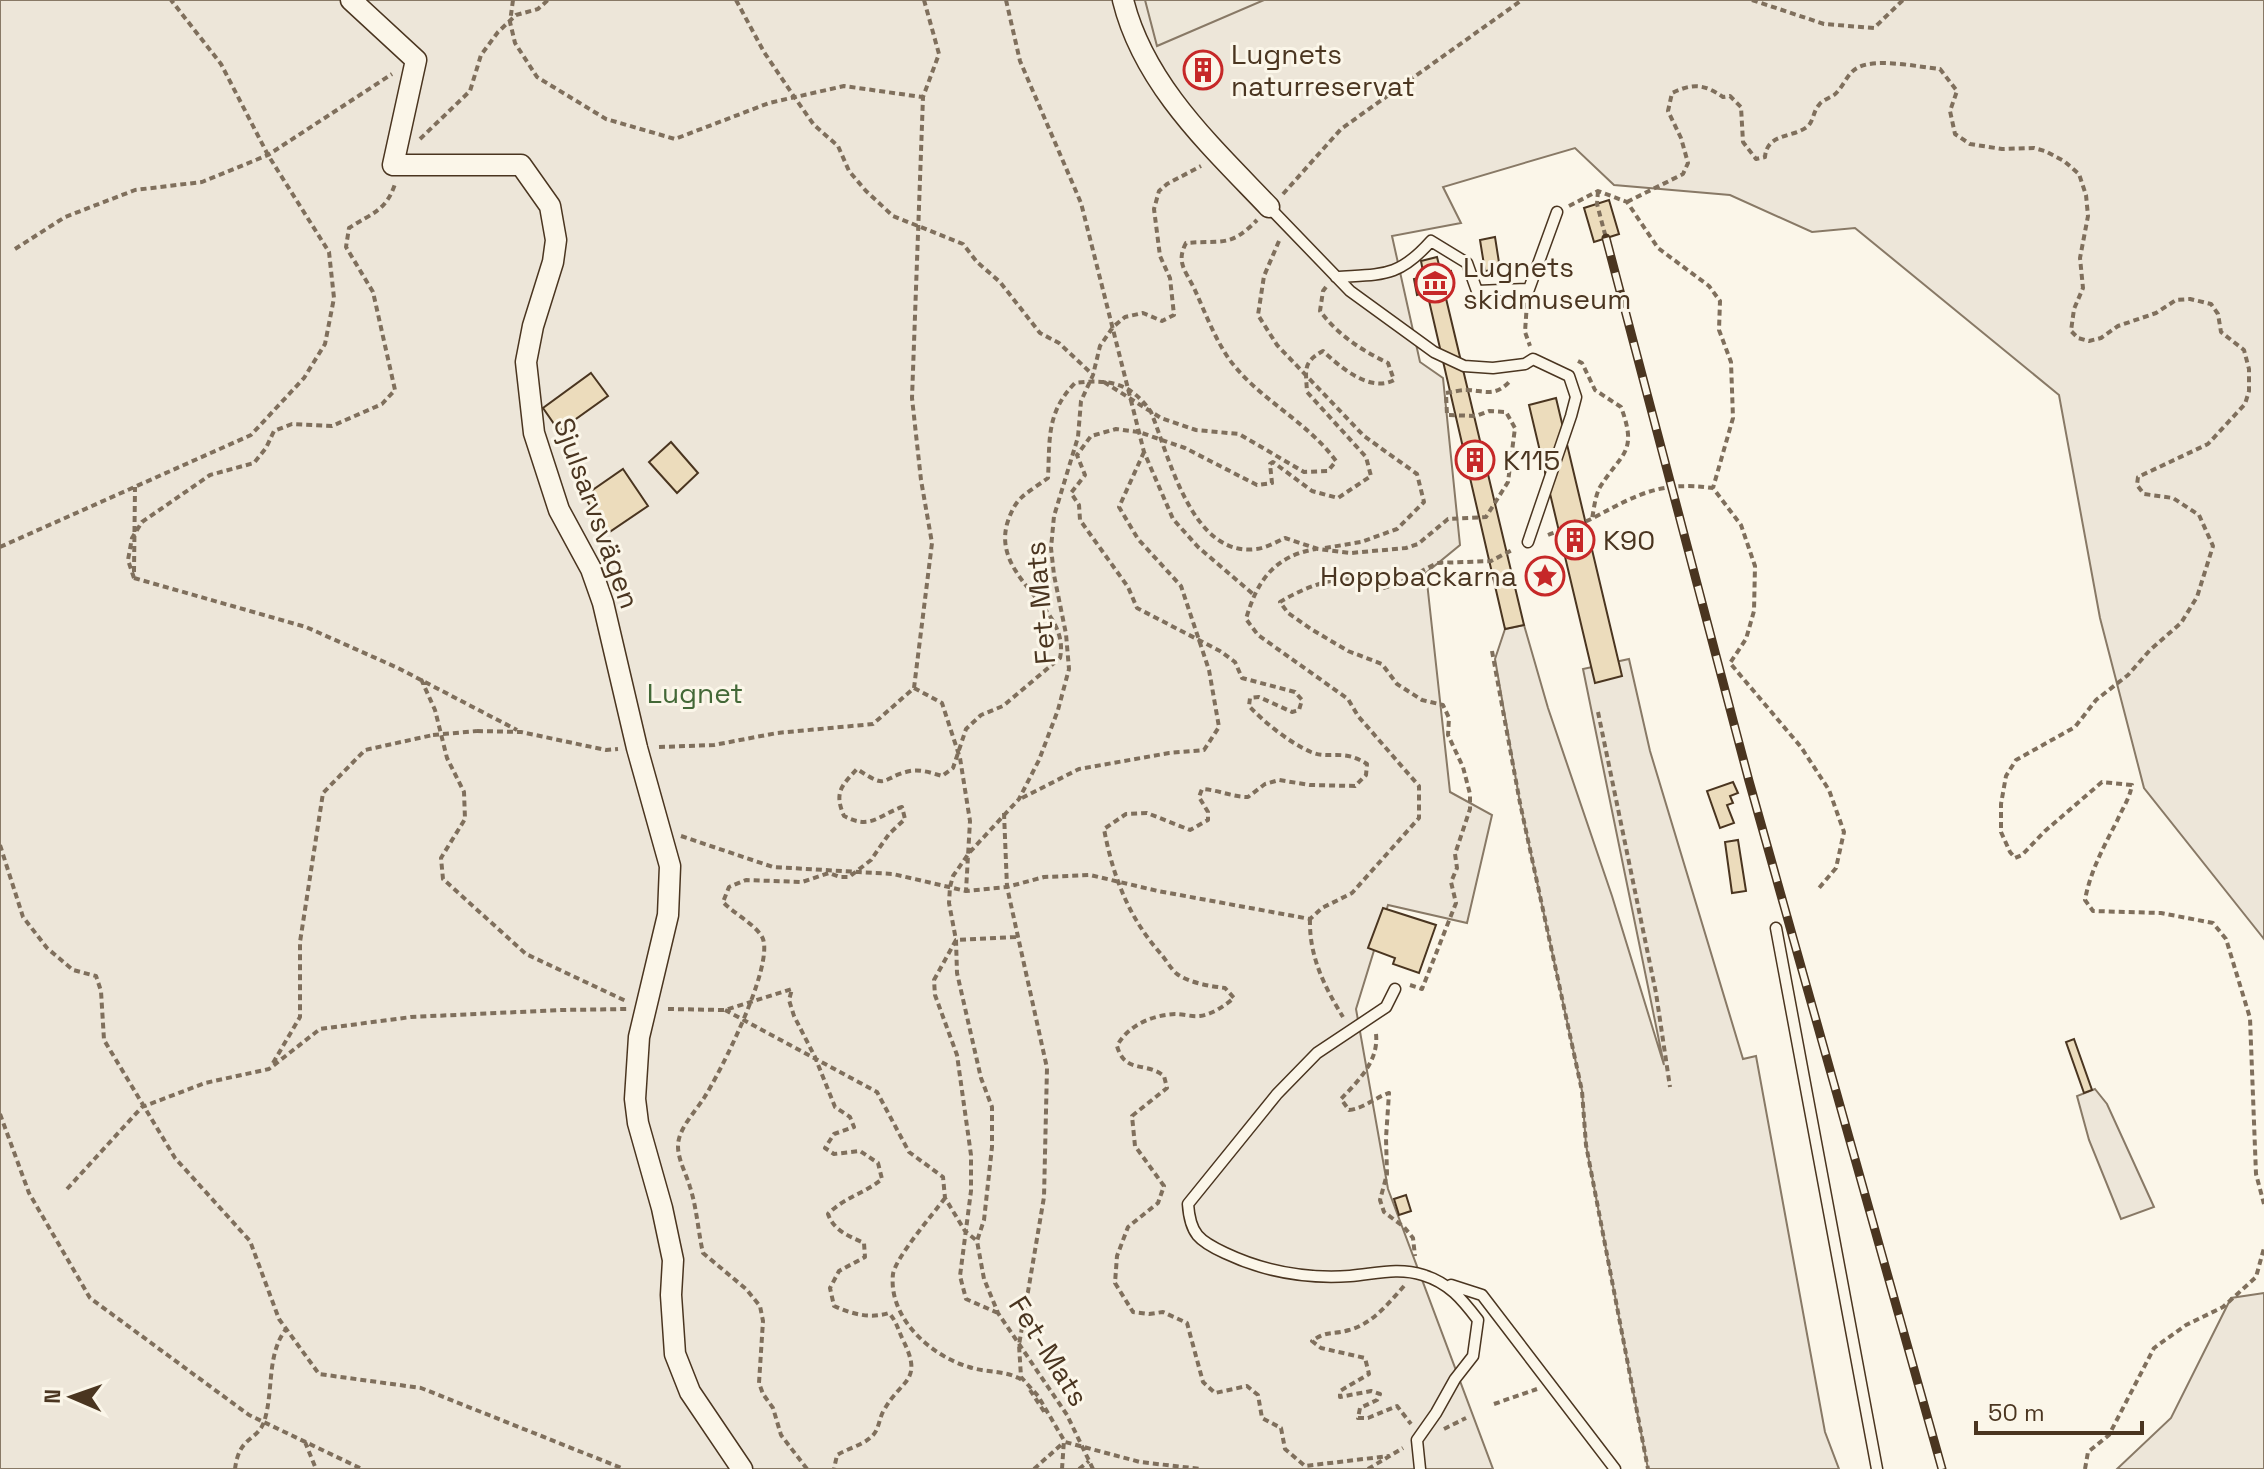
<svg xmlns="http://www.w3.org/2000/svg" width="2264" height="1469" font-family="'Space Grotesk',sans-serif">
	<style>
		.green { fill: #ede6d9; stroke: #887966; stroke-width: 2 }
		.parking { fill: #ede7d9; stroke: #887966; stroke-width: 2 }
		.building { fill: #ecdcbc; stroke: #4a3520; stroke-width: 2 }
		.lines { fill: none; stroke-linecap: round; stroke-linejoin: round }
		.lane-casing { stroke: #4a3520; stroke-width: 13 }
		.street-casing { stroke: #4a3520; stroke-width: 23 }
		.path { stroke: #7f6f5c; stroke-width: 4; stroke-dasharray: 6 4; stroke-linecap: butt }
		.lane { stroke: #fbf6e9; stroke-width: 10 }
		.street { stroke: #fbf6e9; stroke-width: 20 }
		.rail-casing { stroke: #4a3520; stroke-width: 9 }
		.rail { stroke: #fbf6e9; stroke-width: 6; stroke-dasharray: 18; stroke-linecap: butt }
		.path-bridge { stroke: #7f6f5c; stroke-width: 4; stroke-dasharray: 6 4; stroke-linecap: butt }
		.labels { text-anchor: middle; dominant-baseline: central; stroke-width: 6; stroke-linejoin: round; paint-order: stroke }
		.poi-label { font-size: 28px; fill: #4a3520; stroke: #fbf6e9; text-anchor: start }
		.street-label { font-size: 28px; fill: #4a3520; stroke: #fbf6e9 }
		.park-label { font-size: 28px; fill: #436837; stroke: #fbf6e9 }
	</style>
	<rect width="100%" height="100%" fill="#fbf6e9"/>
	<!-- green -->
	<path class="green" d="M0,0H2264V939L2144,788L2100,618L2059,395L1855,228L1812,232L1730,195L1614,185L1575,148L1443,187L1461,223L1392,236L1420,362L1443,378L1460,545L1426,573L1450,792L1492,815L1467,923L1388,905L1356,1009L1388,1189L1493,1469H0Z
		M1524,625L1548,708L1612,896L1664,1065L1583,669L1629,659L1650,751L1743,1059L1756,1056L1825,1432L1839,1469H1648L1586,1145L1582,1091L1520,803L1495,659L1505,629Z
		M2095,1089L2107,1104L2154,1207L2121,1219L2089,1140L2077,1096Z
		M2264,1293V1469H2117L2171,1418L2231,1298Z"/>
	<!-- parking -->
	<path class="parking" d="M1145,0H1264L1157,46Z"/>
	<!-- building -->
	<path class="building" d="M1190 71a13 13 0 1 1 26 0a13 13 0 1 1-26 0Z
		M1609,200L1619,234L1594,242L1584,208Z
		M1495,237L1500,269L1485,271L1480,240Z
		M1437,257L1441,273L1451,271L1454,286L1444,290L1524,625L1505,629L1427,292L1417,295L1414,279L1424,277L1421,261Z
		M591,373L608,396L559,431L543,408Z
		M1556,398L1622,676L1595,683L1529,405Z
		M671,442L698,473L677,493L649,462Z
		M623,469L648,506L608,533L584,496Z
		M1733,782L1738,793L1730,796L1733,803L1727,805L1734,823L1720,828L1707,791Z
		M1738,840L1746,891L1732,893L1725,842Z
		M1383,908L1436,925L1419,973L1393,964L1395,958L1368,948Z
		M2074,1039L2092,1090L2084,1093L2066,1042Z
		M1406,1195L1411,1211L1399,1215L1394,1199Z"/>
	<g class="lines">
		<defs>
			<path id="lane" d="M1269,207L1350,291L1434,352L1464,366L1493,368L1525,364L1533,359L1569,376L1576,397L1571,416L1528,542
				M1336,277C1383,274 1398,278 1431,241L1467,263L1477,291L1529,289L1557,212
				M1776,928L1877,1469
				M1395,989L1386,1007L1317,1053L1277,1094L1188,1204C1190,1234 1199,1241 1225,1253C1265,1272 1306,1279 1350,1276C1375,1274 1398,1267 1423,1275C1449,1283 1462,1299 1478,1320L1473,1356L1455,1379L1436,1413L1417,1440L1420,1469
				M1451,1285L1482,1295L1615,1469"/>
			<path id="street" d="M351,0L416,60L393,165H521L550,206L556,240L553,262L533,326L526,362L534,433L559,510L591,569L603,603L637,748L670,866L668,915L639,1037L635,1099L638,1123L662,1208L673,1260L671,1295L675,1354L690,1392L742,1469
				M1123,0C1144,85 1211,146 1269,207"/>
		</defs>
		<!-- lane casing -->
		<use href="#lane" class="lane-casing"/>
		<!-- street casing -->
		<use href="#street" class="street-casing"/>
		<!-- path -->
		<path class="path" d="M513,0L510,22L515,43L537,77L606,119L675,139L769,103L844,86L922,97
			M736,0L764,52L795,98L814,125L838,146L849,171L866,191L893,216L963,244L977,262L1000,282L1040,333L1059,343L1093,375
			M1006,0L1020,61L1081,203L1144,452L1173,519L1198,547L1253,594
			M1752,0L1824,24L1874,28L1903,0
			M420,139L470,91L481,55L498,32L516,15L538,9L548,0
			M1598,191L1597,204L1606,238
			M1283,194L1341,129L1522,0
			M1627,202L1683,174L1688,163L1681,138L1668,111L1672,93C1693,83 1704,84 1723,97L1730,96L1741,107L1743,142L1756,159L1765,157C1767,133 1792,138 1807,127C1814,121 1813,111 1819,105C1822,100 1830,98 1834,95C1844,87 1847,72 1859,67C1878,58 1919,67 1940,69L1957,91L1950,111L1955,134L1970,144L2002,149L2034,148L2045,151L2064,161L2079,174L2086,195L2088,216L2080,258L2083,288L2074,309L2071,331L2078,338L2089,341L2101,338L2118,326L2156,313L2176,300L2190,299L2211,304L2218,314L2221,332L2244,350L2249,369V391L2245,404L2208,444L2138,477L2137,485L2144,494L2173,498L2199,515L2213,546L2197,597L2181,623L2150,650L2128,675L2096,700L2075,727L2016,760L2006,776L2001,804V832L2010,852L2015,858L2022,855L2045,831L2102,782L2132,785C2129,800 2123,807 2117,821C2104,846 2090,872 2085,900L2093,911L2161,913L2213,923L2226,939L2250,1018L2256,1174L2264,1204
			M1569,206L1598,191L1627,202L1658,248L1709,286L1720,301L1719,330L1731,362L1733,418L1713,488
			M1279,241L1264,276L1258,315L1277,345L1364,436L1417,474L1424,502L1397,529L1361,542L1325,548
			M15,249L65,217L135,190L202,182L268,155L392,74
			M1326,287L1323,291L1320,311C1338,335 1361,350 1388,363L1394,380C1370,393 1340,367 1323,351C1302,362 1306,371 1307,392L1366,457L1371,476L1338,498L1312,491L1273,462L1270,464L1272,483L1257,485L1185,448L1139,432L1116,429L1091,436L1077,455L1085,475L1071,493L1079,505L1080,520L1128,587L1137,608L1220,651L1235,662L1242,678L1295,692L1302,700L1299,710L1292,712L1259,697L1250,698L1249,706C1265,723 1290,743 1311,752C1330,760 1342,748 1367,764L1366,775L1355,786L1310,785L1279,780L1265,784L1248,797C1232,797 1219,790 1202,789L1199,797L1208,812V820L1190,830L1147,813L1126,814L1104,829C1113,877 1129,918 1161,954C1166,960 1171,969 1177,974C1190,983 1209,986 1225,988L1234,998C1224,1006 1213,1014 1200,1016C1192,1017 1183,1014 1175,1014C1152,1015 1127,1026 1117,1046C1125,1074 1145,1061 1164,1076L1167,1088L1132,1116L1135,1146L1164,1186L1158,1203L1128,1227L1117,1256L1115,1283L1133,1312L1149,1314L1163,1312L1187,1323L1203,1382L1215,1393L1247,1386L1258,1395L1262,1418L1281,1428L1285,1449L1305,1466L1389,1456
			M1527,303L1525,332L1530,346
			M1578,361L1582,363L1595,390L1621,407C1638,453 1622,452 1600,487C1595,496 1594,509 1592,519
			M1104,382L1161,418L1196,430L1239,434L1304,472L1328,471L1336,461C1307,421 1258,399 1229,359C1214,337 1205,312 1194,288C1185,270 1176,262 1186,243C1222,240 1230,248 1257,220
			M1548,535C1563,529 1580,525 1595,517C1638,494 1661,481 1713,488L1741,525L1755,566L1754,611L1746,639L1730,663L1801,747L1829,790L1844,832L1836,868L1819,888
			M0,547L251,435L304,378L325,344L334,298L329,252L268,155L221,64L171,0
			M134,572L135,487
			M134,578L128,560L132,538L142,522L210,475L254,463L266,448L274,431L292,424L332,426L382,404L395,390L373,292L346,247L349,228C372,213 386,211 395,184
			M134,578L306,627L398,668L517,730
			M1492,651L1520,803L1582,1091L1586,1145L1648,1469
			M421,679L435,710L447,758L464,792L465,819L441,858L443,879L526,954L628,1002
			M914,688L942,703L960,758L970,821L966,891
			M1598,712L1656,993L1670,1087
			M477,731L521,732L606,750L618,749
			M659,747L714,745L777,733L873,724L914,688L932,543L921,480L912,398L923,97L939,54L924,0
			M1022,798L1079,769L1169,753L1204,750L1219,727L1209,670L1181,586L1138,539L1119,507L1144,452
			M1004,813L1007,887L1047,1068L1044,1197L1019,1345L1021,1377L1038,1396L1065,1442L1140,1462L1201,1469
			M681,836L773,867L893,874L966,891L1007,887L1044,877L1090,875L1158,891L1310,919L1322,908L1352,893L1419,818V786L1358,716L1348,699L1258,635L1246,619C1257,581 1274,556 1316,549
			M0,845L23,917L47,948L73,970L96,976L101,991L104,1040L175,1158L250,1241L279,1319L319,1374L421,1388L624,1469
			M1310,919C1309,956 1324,986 1343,1017
			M1410,985L1422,989L1456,903L1451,882L1457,868L1455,854L1470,809V794L1463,767L1448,735L1449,718L1443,705L1422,700L1397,684L1382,664L1348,651L1311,629L1288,613L1280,602C1308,585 1354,567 1383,588L1397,584L1437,563L1491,561L1514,549
			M668,1009L725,1010L792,989L789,1000L794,1016L815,1057L835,1107L850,1117L854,1127L834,1134L825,1148L834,1154L860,1151L878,1163L882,1179C864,1194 846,1196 828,1214C834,1231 849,1236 864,1243L865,1257L839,1271L830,1288L834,1306C852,1314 870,1319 889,1313C897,1322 898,1330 903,1340C924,1382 901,1379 884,1410C878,1420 880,1430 870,1438C862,1445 847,1449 837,1455L834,1469
			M725,1010L877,1092L909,1152L943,1177L945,1198L965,1231L977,1241
			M1376,1034C1379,1061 1358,1081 1341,1099L1349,1110C1365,1108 1374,1098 1389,1093L1386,1138L1387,1174L1380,1200L1384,1212L1404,1227L1413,1238L1415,1256
			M273,1063L300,1017V942L323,793L365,750L433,735
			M0,1114L29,1193L90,1298L249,1415L362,1469
			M67,1189L142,1107L205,1083L269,1069L320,1029L411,1017L562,1010L627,1009
			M945,1198C933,1214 896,1257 893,1274C888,1318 931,1356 969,1367C987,1373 1006,1370 1022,1380
			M1404,1286C1388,1304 1372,1324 1349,1330C1333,1335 1327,1330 1312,1341L1321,1348L1365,1358L1369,1374L1340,1391V1397L1371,1391L1380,1394L1377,1400L1360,1408L1358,1418H1368L1397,1406L1411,1424
			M998,1313L966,1299L960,1276L971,1191V1155L957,1055L935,995L934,980L956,940L1017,937
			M1030,1390L1045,1413
			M1494,1404L1537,1389
			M1444,1429L1466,1418
			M305,1442L316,1469
			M235,1469C239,1436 257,1441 264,1422C274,1392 266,1355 286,1329
			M807,1469L781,1435L773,1408L763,1394L759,1383L763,1321L760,1306L746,1289L703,1253C698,1231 697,1209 690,1187C686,1173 678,1160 678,1146C678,1129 695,1112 704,1098C721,1071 773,968 763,939C758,926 733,913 723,902L729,887L746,880L802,882L829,873L840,877H849L871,860L889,834L905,819L902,807C877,816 871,830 844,816C834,793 841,786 857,769C890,791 879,778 910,771C921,769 932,773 942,776L953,768L966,729L981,715L1003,706L1060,658C1071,607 992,580 1007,524C1010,514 1015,503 1022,497C1030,490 1040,484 1048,478C1050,439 1046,413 1075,383C1109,379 1130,382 1151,412C1169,456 1192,558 1256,549C1266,548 1276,542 1285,538L1318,549L1351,553L1406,548L1418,544L1448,519L1486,517L1508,482L1515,428L1506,412L1489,411L1476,416L1447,415L1446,393C1453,392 1460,390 1466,390C1483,390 1494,398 1509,382
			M1034,1469L1063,1443
			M1062,1469L1064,1440
			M1079,1469L1089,1461
			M1093,1469L1067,1415L998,1313L984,1279L977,1241L984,1220L992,1147V1107L981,1078L957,973L956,940L949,903L950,887L953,876L969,853L1019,799L1039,760L1058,710L1069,669L1066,634L1054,575L1051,548L1054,516L1078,437L1081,401L1093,375L1100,346L1113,327L1125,317L1143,313L1162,321L1174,315L1170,278L1160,256L1154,209L1159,191L1167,184L1201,166
			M1368,1469L1403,1448
			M2085,1469L2088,1452L2109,1435L2154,1348L2186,1325L2223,1307L2256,1277L2264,1248"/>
		<!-- lane -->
		<use href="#lane" class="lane"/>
		<!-- street -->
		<use href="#street" class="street"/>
		<defs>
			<path id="rail" d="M1606,238L1749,781L1942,1469"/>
		</defs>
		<!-- rail casing -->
		<use href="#rail" class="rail-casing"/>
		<!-- rail -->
		<use href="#rail" class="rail"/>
		<!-- path-bridge -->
		<path class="path-bridge" d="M433,735L477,731"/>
	</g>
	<!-- icons -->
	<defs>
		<symbol id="building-ring" viewBox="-11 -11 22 22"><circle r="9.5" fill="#fbf6e9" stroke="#c62828" stroke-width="1.5"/><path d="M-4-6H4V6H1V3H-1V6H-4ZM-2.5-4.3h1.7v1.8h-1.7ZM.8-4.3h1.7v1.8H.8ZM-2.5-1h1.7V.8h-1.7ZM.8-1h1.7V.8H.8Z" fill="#c62828"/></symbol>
		<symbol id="museum-ring" viewBox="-11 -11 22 22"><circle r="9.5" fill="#fbf6e9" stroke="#c62828" stroke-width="1.5"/><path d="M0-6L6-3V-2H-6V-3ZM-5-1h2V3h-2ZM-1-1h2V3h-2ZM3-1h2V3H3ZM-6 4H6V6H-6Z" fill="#c62828"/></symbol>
		<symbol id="sight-ring" viewBox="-11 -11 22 22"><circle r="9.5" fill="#fbf6e9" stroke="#c62828" stroke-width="1.5"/><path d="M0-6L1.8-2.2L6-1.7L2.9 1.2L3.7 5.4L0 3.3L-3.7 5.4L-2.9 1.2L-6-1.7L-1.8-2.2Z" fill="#c62828"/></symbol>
	</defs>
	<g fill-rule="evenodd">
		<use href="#building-ring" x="1181" y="48" width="44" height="44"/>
		<use href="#museum-ring" x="1413" y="261" width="44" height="44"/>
		<use href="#building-ring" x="1453" y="438" width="44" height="44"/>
		<use href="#building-ring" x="1553" y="518" width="44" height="44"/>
		<use href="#sight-ring" x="1523" y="554" width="44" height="44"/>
	</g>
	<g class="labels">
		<!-- poi labels -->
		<g class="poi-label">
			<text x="1231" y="54">Lugnets<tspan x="1231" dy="32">naturreservat</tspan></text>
			<text x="1463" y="267">Lugnets<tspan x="1463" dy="32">skidmuseum</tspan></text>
			<text x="1503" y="460">K115</text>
			<text x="1603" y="540">K90</text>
			<text x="1517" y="576" text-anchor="end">Hoppbackarna</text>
		</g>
		<!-- street labels -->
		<g class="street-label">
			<text transform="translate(597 513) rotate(70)">Sjulsarvsvägen</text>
			<text transform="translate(1040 603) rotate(-95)">Fet-Mats</text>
			<text transform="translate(1049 1351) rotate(58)">Fet-Mats</text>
		</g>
		<!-- park labels -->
		<g class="park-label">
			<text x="695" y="693">Lugnet</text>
		</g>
	</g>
	<!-- north arrow -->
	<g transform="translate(72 1397) rotate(272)" stroke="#fbf6e9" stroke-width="6" paint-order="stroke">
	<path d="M0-6L14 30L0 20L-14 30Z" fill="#4a3520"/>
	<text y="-12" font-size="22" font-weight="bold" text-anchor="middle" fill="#4a3520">N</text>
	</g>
	<!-- scale -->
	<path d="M1976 1421v12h166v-12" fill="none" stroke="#4a3520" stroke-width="4"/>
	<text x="1988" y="1421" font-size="24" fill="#4a3520" stroke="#fbf6e9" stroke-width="6" paint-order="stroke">50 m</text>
</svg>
